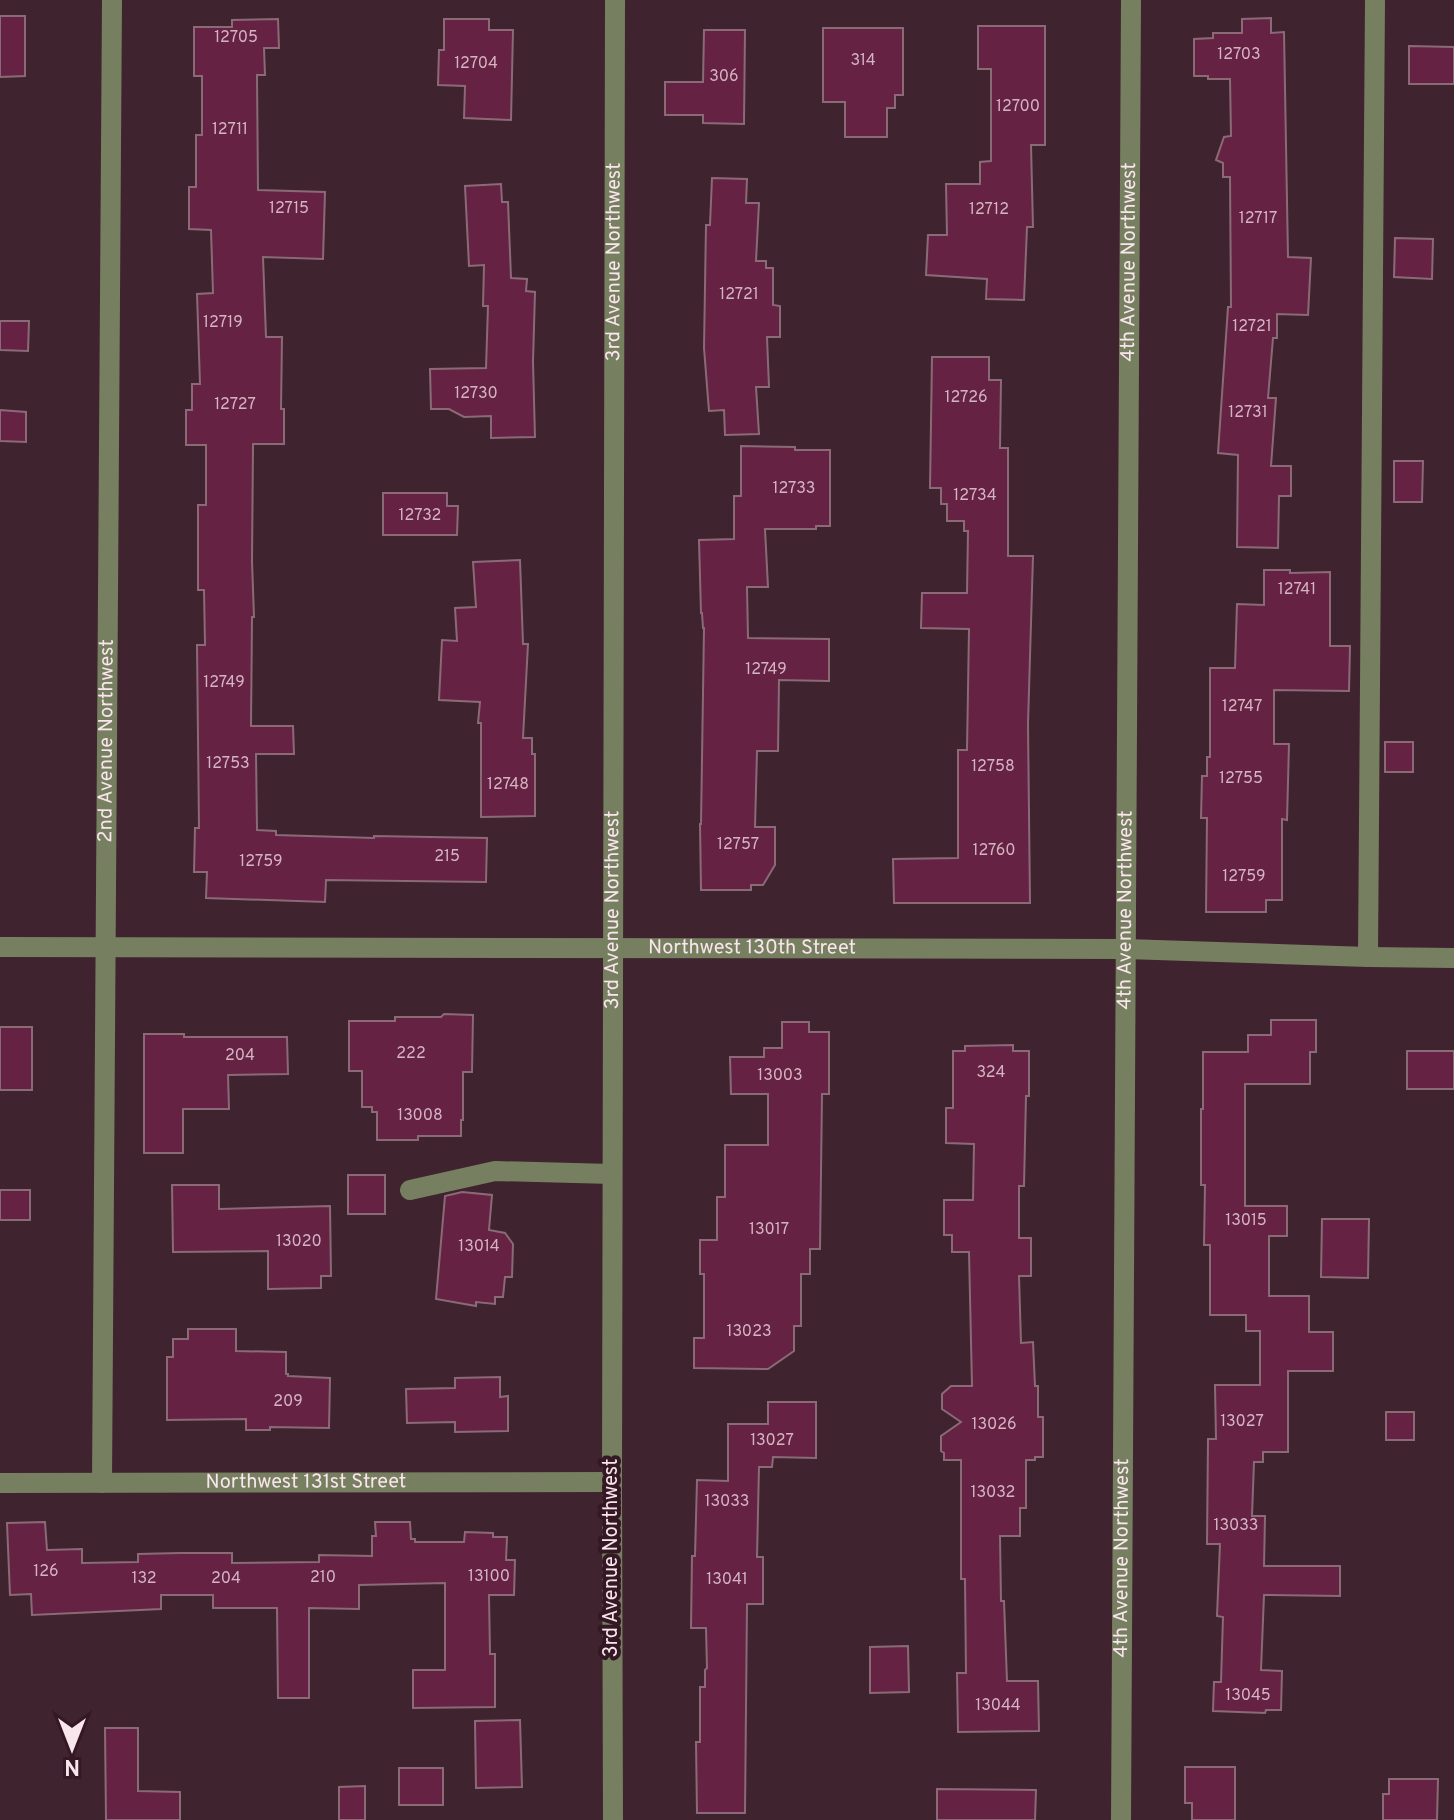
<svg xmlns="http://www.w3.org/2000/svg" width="1454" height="1820" font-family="Overpass,sans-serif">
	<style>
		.building { fill: #652243; stroke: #8b6a77; stroke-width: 2 }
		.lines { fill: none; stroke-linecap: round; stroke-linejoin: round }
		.minor { stroke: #767f60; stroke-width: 20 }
		.labels { text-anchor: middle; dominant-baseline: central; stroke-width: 8; stroke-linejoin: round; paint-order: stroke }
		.number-label { font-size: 16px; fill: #d4b4c2 }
		.street-label { font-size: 20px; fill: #f9e5ec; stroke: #341925 }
	</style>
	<rect width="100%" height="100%" fill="#3f232f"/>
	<!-- building -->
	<path class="building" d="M0,16H25V76L0,77Z
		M1271,18V33L1284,32L1288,257L1311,258L1308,315L1277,314V338H1273L1268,398H1276L1271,466H1291V496H1279L1278,548L1237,547L1238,455L1218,453L1228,307H1231L1230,177H1223V163L1216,160L1224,137L1231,136L1230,79H1208V76H1194V39L1213,38V33H1242V19Z
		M278,19L279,48H264L265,75H257L258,190L325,192L323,259L263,257L266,337H282L281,409H284V444H253L252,561L254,617H252L251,726H293L294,754H256L257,830L276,831V835L374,838V836L487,838L486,882L326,880L325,902L206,898L207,872H194L195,828H199L197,645H205L204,590H198V505H206V445H186V410H192V384H200L197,294L213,293L211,230L189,229V187H196V135H202V76H194V27H232V20Z
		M444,19H489V30H513L511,120L464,118L465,86L438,85L439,50H444Z
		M978,26H1045V145H1031L1033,227H1027L1024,300L986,299L987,279L926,275L928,235H947L946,184H980V162L991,161V69H978Z
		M823,28H903V95H895V108H887V137H845V102H823Z
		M704,30H745L744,124L703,123V115H665V82H703Z
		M1409,46L1454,47V84H1409Z
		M712,178L747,179L746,203H759L756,261H766V268H773V305L780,306V337H767L769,387H756L759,434L725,435L724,410L709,411L704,348L706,225H710Z
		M501,184L502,202H508L511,278L527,279L526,291L535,292L533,362L535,437L491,438V416L464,417L449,409H431L430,369L486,368L488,306H483L484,265L469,266L465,186Z
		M1395,238L1433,239L1432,279L1394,277Z
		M0,321H29L28,351L0,350Z
		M932,357H989V380H1001L1000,448H1008V556H1033L1028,724L1030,903H894L893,859L958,858V750H967L969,629L921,628L922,593H967L968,531H964V521H947V504H941V488H930Z
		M0,410L26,412V442L0,441Z
		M741,446L795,447V450H830V526H816V529H765L768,587H747L748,638L829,639V681L779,680L778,751H757L755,827H775V865L763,885H751V890H701L700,824H701L704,628H703L702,613H701L699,540L734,539V496H741Z
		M1394,461H1423L1422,502H1394Z
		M383,493H447V506H458L457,535H383Z
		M520,560L523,644H528L523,738H532V754H535V816L481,817V723H478L480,702L439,700L442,640L457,641L455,608L476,607L473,562Z
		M1264,570H1290V573L1330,572V646H1350L1349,691L1274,690V744H1289L1287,820L1282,819V900H1266V912H1206L1207,818H1201L1202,776H1207V757H1210V668H1235L1237,604L1264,605Z
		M1385,742H1413V772H1385Z
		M444,1014L473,1015L472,1072H463V1120H461V1136H418V1140H377V1112H372V1107H362V1071H349V1021H395V1017H441Z
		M1271,1020H1316V1052H1310V1084H1245V1206H1287V1236H1269V1296H1309V1332H1333V1371H1288V1452H1263V1462H1254L1252,1516H1265L1264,1566H1340V1596L1264,1595L1261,1670L1282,1671L1281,1710H1266L1265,1713L1213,1711L1214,1682H1221L1223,1617L1217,1616L1220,1544H1207L1208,1439H1216L1215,1385H1260V1331H1246V1315H1210V1245H1204L1205,1185H1201V1109H1203V1052H1248V1035H1271Z
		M782,1022H809V1032H829V1094H822L820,1249H810V1274H801V1326H794V1351L768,1369L694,1368V1338H704V1274H700V1240H717V1197H725V1145H768V1094H731L730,1057H764V1048H782Z
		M0,1027H32V1090H0Z
		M144,1034H184V1037H287L288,1074L228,1075L229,1109H183V1153H144Z
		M1013,1045V1051H1029V1096H1026L1024,1186H1019V1238H1031V1276H1019L1021,1343L1033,1342L1035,1386H1038V1417H1043V1457H1035V1460H1026V1508H1020V1536H1000L1001,1601H1004L1007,1681H1038L1039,1731L958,1732L957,1673H966L965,1579H961V1460H944V1453L941,1451V1436L961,1422L942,1409V1394L951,1386H972L969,1252H952V1235H944V1200H973L974,1144L946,1143V1108H953V1051H965V1046Z
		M1407,1051H1454V1089H1407Z
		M348,1175H385V1214H348Z
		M172,1185H219V1209L330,1206L331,1276H321V1288L268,1289V1251L173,1252Z
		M0,1190H30V1220H0Z
		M462,1192L492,1195L489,1230L505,1233L513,1244L512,1277H505L503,1297H495V1304L476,1302V1306L436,1299L445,1196Z
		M1322,1219H1369L1368,1278L1321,1277Z
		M188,1329H236V1351L286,1352V1374H288V1376L330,1378L329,1428L270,1427V1430H246V1419L167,1420V1357H173V1339H188Z
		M500,1377V1397L508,1396V1431L455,1432V1422L407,1423L406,1389L455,1388V1378Z
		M768,1402H816V1458L773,1457L772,1467H759L757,1557H763V1604H747L745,1813H697L696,1742H700V1687H705V1670L707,1668L706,1628H691L692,1556H695L697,1480L728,1481V1424H768Z
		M1386,1412H1414V1440H1386Z
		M45,1522L47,1550L82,1549V1563L138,1562V1554L180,1553H232V1563L319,1562V1555L372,1556V1536H376L375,1522H410L411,1539H415V1542H464L465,1532L493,1533V1537H507L506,1560H515L514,1595H489L490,1654H495V1707L413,1708V1670H445V1583L359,1585V1609L309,1608V1698H278L277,1608H213V1595H161V1609L32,1615L31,1594L10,1595L7,1523Z
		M908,1646L909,1692L870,1693V1647Z
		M520,1720L522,1787L476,1788L475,1721Z
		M105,1728H138V1791L180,1792V1820H106Z
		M1185,1767H1235V1820H1192V1803H1185Z
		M399,1768H443V1805H399Z
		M1389,1779H1438L1437,1820H1383V1794H1389Z
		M365,1786V1820H339V1787Z
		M937,1789L1036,1790L1035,1820H937Z"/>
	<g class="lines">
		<!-- minor -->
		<g class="minor">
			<path id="s1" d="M0,947L1126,949L1368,957L1454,958"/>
			<path d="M1368,957L1375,0"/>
			<path d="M410,1190L495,1171L612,1174"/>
			<path id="s2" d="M0,1483L612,1482"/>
			<path id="s3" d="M102,1483L112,0"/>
			<path id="s4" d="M613,1820L612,1482L615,0"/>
			<path id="s5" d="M1121,1820L1131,0"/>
		</g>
	</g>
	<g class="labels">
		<!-- number labels -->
		<g class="number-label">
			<text x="236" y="38">12705</text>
			<text x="1239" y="55">12703</text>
			<text x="863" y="61">314</text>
			<text x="476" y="64">12704</text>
			<text x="724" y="77">306</text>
			<text x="1018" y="107">12700</text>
			<text x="230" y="130">12711</text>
			<text x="289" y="209">12715</text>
			<text x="989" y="210">12712</text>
			<text x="1258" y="219">12717</text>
			<text x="739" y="295">12721</text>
			<text x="223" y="323">12719</text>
			<text x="1252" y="327">12721</text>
			<text x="476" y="394">12730</text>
			<text x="966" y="398">12726</text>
			<text x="235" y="405">12727</text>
			<text x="1248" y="413">12731</text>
			<text x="794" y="489">12733</text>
			<text x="975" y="496">12734</text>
			<text x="420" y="516">12732</text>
			<text x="1297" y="590">12741</text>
			<text x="766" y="670">12749</text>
			<text x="224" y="683">12749</text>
			<text x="1242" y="707">12747</text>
			<text x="228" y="764">12753</text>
			<text x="993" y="767">12758</text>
			<text x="1241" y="779">12755</text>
			<text x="508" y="785">12748</text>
			<text x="738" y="845">12757</text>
			<text x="994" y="851">12760</text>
			<text x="447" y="857">215</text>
			<text x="261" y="862">12759</text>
			<text x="1244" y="877">12759</text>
			<text x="411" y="1054">222</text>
			<text x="240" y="1056">204</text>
			<text x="991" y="1073">324</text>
			<text x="780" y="1076">13003</text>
			<text x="420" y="1116">13008</text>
			<text x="1246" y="1221">13015</text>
			<text x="769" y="1230">13017</text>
			<text x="299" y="1242">13020</text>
			<text x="479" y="1247">13014</text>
			<text x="749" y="1332">13023</text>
			<text x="288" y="1402">209</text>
			<text x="1242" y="1422">13027</text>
			<text x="994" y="1425">13026</text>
			<text x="772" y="1441">13027</text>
			<text x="993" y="1493">13032</text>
			<text x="727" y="1502">13033</text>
			<text x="1236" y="1526">13033</text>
			<text x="46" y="1572">126</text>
			<text x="489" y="1577">13100</text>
			<text x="323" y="1578">210</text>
			<text x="144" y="1579">132</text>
			<text x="226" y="1579">204</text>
			<text x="727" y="1580">13041</text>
			<text x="1248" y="1696">13045</text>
			<text x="998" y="1706">13044</text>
		</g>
		<!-- street labels -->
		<g class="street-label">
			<text stroke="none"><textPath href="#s4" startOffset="1558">3rd Avenue Northwest</textPath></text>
			<text stroke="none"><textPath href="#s5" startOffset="1558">4th Avenue Northwest</textPath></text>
			<text stroke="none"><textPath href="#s3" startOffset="742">2nd Avenue Northwest</textPath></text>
			<text stroke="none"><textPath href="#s4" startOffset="910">3rd Avenue Northwest</textPath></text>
			<text stroke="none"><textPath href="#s5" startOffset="910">4th Avenue Northwest</textPath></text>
			<text stroke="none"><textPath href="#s1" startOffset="752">Northwest 130th Street</textPath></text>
			<text stroke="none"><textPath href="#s2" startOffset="306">Northwest 131st Street</textPath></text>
			<text transform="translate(612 1558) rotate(-90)">3rd Avenue Northwest</text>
			<text stroke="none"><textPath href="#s5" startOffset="262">4th Avenue Northwest</textPath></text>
		</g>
	</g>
	<!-- north arrow -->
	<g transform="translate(72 1748) rotate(180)" stroke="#341925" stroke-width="6" paint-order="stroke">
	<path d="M0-6L14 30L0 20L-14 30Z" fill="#f9e5ec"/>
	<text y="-12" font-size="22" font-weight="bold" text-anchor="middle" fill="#f9e5ec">N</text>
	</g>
</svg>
